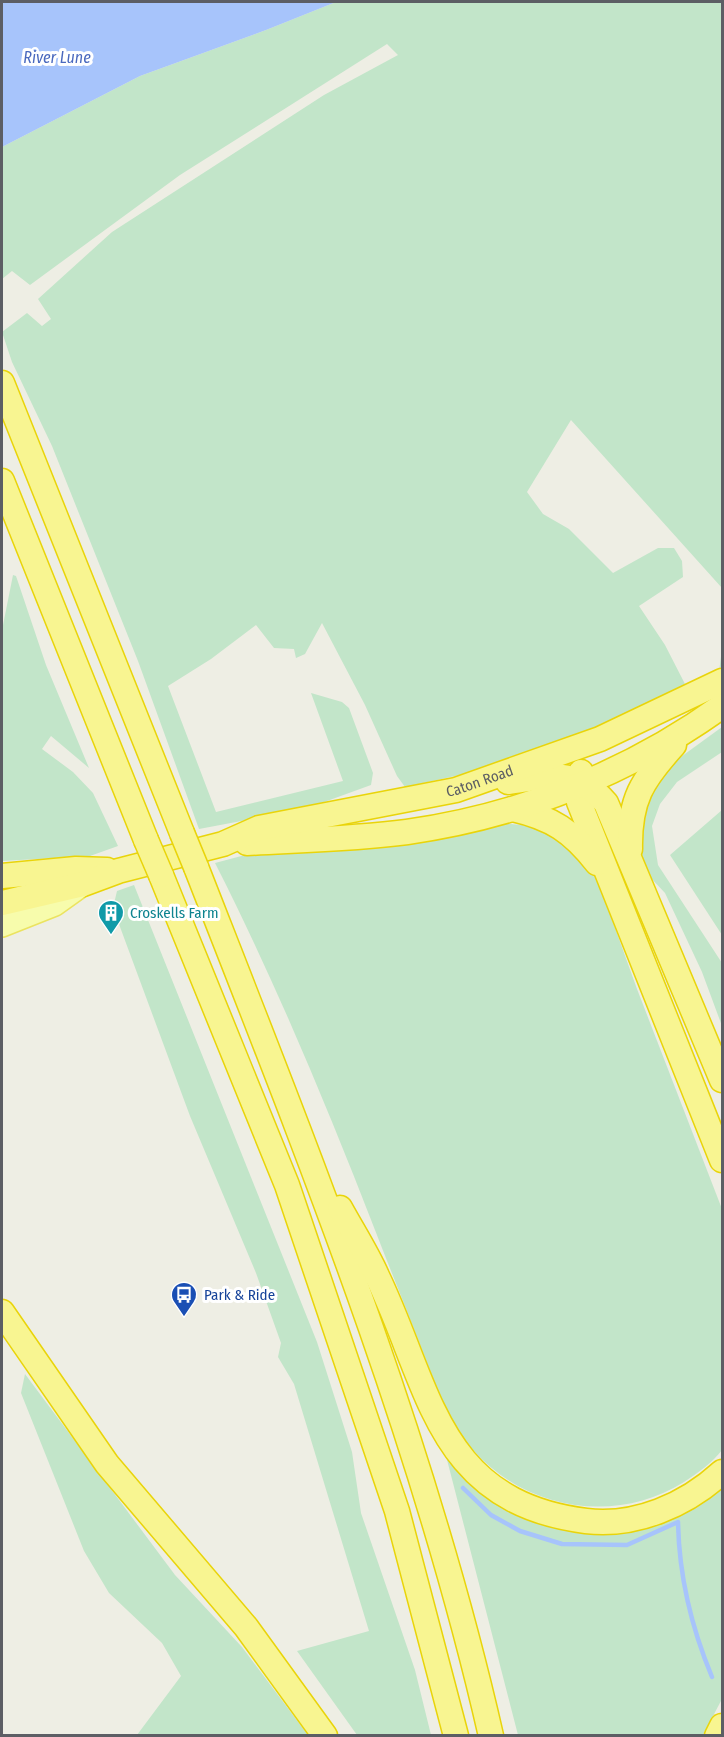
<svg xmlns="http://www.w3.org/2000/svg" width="724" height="1737" font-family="'Fira Sans Condensed',sans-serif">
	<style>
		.green { fill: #c2e5c9 }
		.water { fill: #a7c4fb }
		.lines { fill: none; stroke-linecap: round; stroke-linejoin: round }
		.stream { stroke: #a7c4fb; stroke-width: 4.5 }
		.primary-casing { stroke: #ebe360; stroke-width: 24 }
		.highway-casing { stroke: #e9d40a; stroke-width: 27 }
		.primary { stroke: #f7fcac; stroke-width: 21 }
		.highway { stroke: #f8f591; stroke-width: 24 }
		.highway-bridge-casing { stroke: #e9d40a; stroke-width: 27; stroke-linecap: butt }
		.highway-bridge { stroke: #f8f591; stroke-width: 24 }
		.labels { text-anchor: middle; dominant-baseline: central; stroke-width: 6; stroke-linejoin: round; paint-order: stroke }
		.street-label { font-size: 15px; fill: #5c5e64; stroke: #fff }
		.culture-label { font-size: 15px; fill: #0d838f; stroke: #fff; text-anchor: start }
		.transit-label { font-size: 15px; fill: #164399; stroke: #fff; text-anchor: start }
		.water-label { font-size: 16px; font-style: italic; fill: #4a69be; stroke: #fff }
	</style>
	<rect width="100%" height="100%" fill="#eeeee4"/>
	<!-- green -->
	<path class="green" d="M336,2H722V588L571,420L527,492L543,514L569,529L613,573L658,548H674L682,561L683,577L639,606L665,645L685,684L719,672L722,649V671L643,712L487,769L405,787L397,776L365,705L322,623L305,654L296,658L294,649L274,648L256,625L211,659L168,686L216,812L343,781L311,693L342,702L349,708L373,773L371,785L305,809L199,829L138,661L52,446L12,362L2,332L27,313L42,326L51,319L38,299L112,232L324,95L398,55L387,44L180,175L30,285L12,271L2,279V147L140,76L266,30Z
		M13,575L16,576L46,665L89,768L51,736L42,749L73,772L93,793L118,846L90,856L2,861V630Z
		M722,727V752L677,782L660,804L652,826L658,865L722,963V1026L702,972L665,893L649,876L638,851L635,821L667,767Z
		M722,810V935L670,855Z
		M501,823L553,828L595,872L637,989L722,1209V1450C712,1463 698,1473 684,1482C616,1525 526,1510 473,1450C447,1420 435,1383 421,1347C406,1308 390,1269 375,1230C327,1106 275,981 215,863L249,854L396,845Z
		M134,885L317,1342L352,1452L361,1513L415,1670L431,1735H357L297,1651L369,1631L294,1384L278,1357L281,1343L256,1273L190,1116L113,908L117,891Z
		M25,1374L175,1575L242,1647L308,1735H137L181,1676L162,1643L109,1593L84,1551L21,1393Z
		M445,1452L563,1528L722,1483V1699L703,1735H518Z"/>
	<!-- water -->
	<path class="water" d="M2,2H336L266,30L140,76L2,147Z"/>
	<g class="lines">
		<!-- stream -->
		<path class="stream" d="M463,1488L491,1515L520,1531L562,1544L627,1545L678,1522C679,1575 692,1629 712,1677"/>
		<defs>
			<path id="primary" d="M2,926L55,905L83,885"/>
			<g id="highway">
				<path d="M2,383L182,833"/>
				<path d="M2,481L146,840"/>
				<path d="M581,772L576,788L579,802L722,1160"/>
				<path d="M508,782C551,776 575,767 606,803L722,1080"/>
				<path d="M513,809C552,818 572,831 597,863"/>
				<path d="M247,843C300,840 353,839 407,832C520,816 629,773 722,706"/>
				<path d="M630,849C629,800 642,780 674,745"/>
				<path d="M196,867C307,1151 423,1437 491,1736"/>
				<path d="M161,875L287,1185L397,1511L456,1736"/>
				<path d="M2,876L76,869L107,870"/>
				<path id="s1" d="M2,903L83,884L118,871L223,844L259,828L456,790L600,739L722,681"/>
				<path d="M340,1208C352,1230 367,1253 377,1276C431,1388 436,1502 586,1521C636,1527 686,1505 722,1472"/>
				<path d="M2,1312L107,1464L246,1627L325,1736"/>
				<path d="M717,1736L722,1726"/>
			</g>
		</defs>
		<!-- primary casing -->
		<use href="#primary" class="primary-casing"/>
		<!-- highway casing -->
		<use href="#highway" class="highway-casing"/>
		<!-- primary -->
		<use href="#primary" class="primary"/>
		<!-- highway -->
		<use href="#highway" class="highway"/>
		<defs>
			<path id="highway-bridge" d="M182,833L196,867
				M146,840L161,875"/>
		</defs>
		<!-- highway-bridge casing -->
		<use href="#highway-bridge" class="highway-bridge-casing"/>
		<!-- highway-bridge -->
		<use href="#highway-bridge" class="highway-bridge"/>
	</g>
	<!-- icons -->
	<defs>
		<symbol id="building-pin" viewBox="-11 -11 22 30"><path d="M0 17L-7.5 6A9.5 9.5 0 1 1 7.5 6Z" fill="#0f9aa8" stroke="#fff"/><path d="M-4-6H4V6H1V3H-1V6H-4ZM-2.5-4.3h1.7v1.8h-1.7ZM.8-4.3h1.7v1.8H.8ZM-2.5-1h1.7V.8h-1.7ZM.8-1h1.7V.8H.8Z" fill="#fff"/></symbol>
		<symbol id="bus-pin" viewBox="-11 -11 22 30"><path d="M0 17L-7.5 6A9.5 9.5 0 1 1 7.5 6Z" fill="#1a4fb4" stroke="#fff"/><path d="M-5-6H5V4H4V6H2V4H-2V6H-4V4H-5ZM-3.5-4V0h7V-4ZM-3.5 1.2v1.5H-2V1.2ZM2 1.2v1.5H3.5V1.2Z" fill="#fff"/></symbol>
	</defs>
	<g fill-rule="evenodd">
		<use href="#building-pin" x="96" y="898" width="30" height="40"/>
		<use href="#bus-pin" x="169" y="1280" width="30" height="40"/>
	</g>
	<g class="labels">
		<!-- street labels -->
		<g class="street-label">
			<text stroke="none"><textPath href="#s1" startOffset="494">Caton Road</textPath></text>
		</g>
		<!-- culture labels -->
		<g class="culture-label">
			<text x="130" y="913">Croskells Farm</text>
		</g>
		<!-- transit labels -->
		<g class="transit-label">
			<text x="204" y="1295">Park &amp; Ride</text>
		</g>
		<!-- water labels -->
		<g class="water-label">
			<text x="57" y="57">River Lune</text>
		</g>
	</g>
	<!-- border -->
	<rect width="724" height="1737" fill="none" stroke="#5c5e64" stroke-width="6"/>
</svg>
